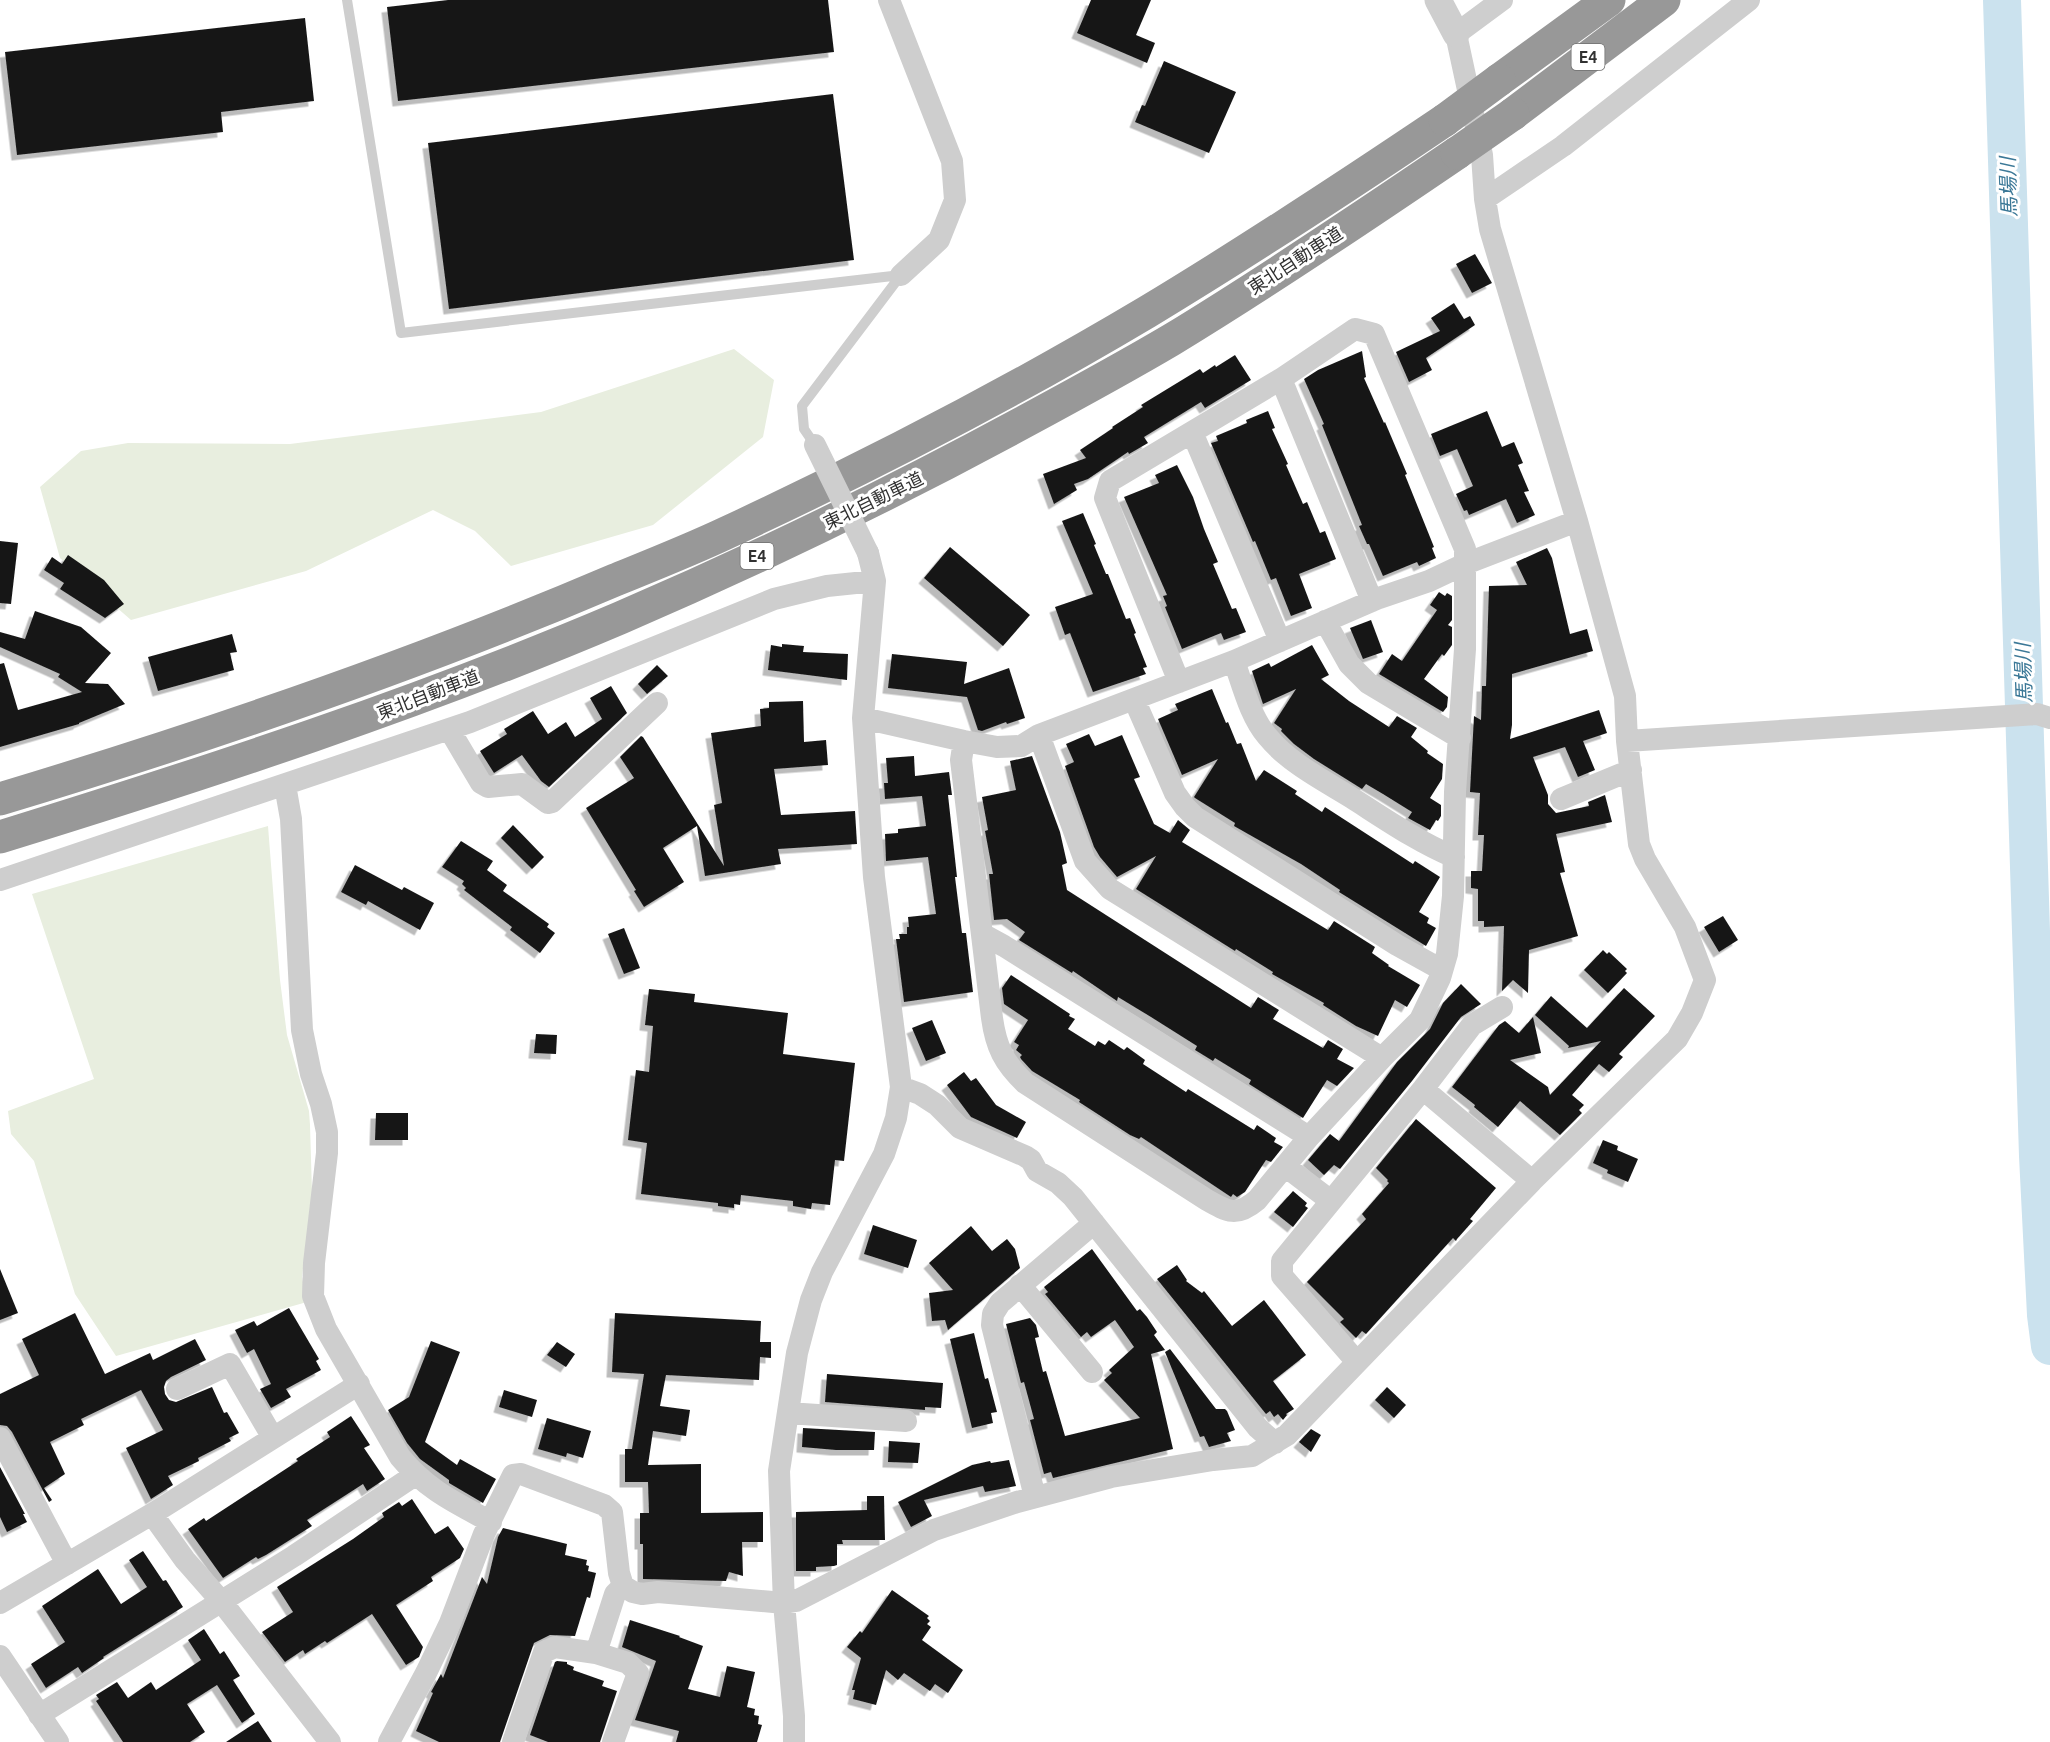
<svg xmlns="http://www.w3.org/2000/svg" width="2050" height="1742" font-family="Ubuntu,'Noto Sans JP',sans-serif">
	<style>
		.green { fill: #e8eedf }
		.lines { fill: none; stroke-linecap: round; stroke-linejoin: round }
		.river { stroke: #cbe2ee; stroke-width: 38 }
		.building { fill: #181818; filter: url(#shadow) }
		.service { stroke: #cecece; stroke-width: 10 }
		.minor { stroke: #cecece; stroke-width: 22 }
		.tertiary { stroke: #cecece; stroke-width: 27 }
		.motorway { stroke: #989898; stroke-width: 33 }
		.minor-bridge { stroke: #cecece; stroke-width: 22 }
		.motorway-bridge { stroke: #989898; stroke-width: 33 }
		.labels { text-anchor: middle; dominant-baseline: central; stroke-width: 6; stroke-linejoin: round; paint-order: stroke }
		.shield { fill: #fff; stroke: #6f6f6f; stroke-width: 1.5 }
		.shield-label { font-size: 16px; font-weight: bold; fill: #313131 }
		.street-label { font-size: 18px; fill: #313131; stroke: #fff }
		.water-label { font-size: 20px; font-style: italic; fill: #3b7897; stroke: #fff }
	</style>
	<defs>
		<filter id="shadow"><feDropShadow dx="-5.5" dy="5.5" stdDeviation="0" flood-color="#0004"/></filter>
	</defs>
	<rect width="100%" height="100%" fill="#fff"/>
	<!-- green -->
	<path class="green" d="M734,349L774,380L763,437L653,525L511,566L475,531L433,510L306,571L131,620L60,558L40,487L81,451L128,443L290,444L541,412Z
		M268,826L280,980L287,1035L309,1111L310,1125L312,1192L302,1277L307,1302L116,1356L75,1294L34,1161L11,1134L8,1111L94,1079L32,894Z"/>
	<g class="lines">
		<!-- river -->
		<path class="river" d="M2002,0L2038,1156L2046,1315L2050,1346"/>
	</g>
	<!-- building -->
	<path class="building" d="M448,0H828L834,52L398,101L387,7Z
		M1091,0H1151L1136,35L1155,43L1147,63L1077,33Z
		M305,18L314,101L221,112L223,132L17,155L5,52Z
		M1164,61L1236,92L1209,153L1135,122L1142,105L1145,106Z
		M833,94L854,260L449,309L428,143Z
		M1475,254L1492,283L1472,293L1456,264Z
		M1454,303L1464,319L1470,316L1475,325L1426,358L1432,370L1409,382L1396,352L1440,331L1431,318Z
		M1362,351L1366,377L1364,378L1384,423L1385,422L1407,474L1405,475L1434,547L1432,548L1436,558L1419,566L1417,562L1383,576L1369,544H1367L1359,526L1362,525L1322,425L1324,424L1304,379L1318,370Z
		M1235,355L1251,380L1205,408L1201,402L1144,437L1148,443L1129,454L1128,452L1088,479L1074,484L1077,490L1054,504L1043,474L1086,458L1080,450L1113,428L1112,427L1143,407L1141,405L1200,369L1203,373L1215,365L1216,367Z
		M1268,411L1275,428L1272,429L1288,464L1286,465L1303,504L1307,502L1320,533L1325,531L1336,559L1299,574L1312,608L1291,616L1276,578L1271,580L1255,541L1253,542L1211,443L1218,441L1216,436L1247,423L1246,420Z
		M1487,411L1502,447L1514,442L1523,463L1518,465L1529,491L1524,492L1535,515L1517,523L1506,499L1469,515L1467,510L1464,511L1456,494L1473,486L1457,449L1440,456L1431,434Z
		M1177,465L1193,497L1204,529L1218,562L1213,564L1232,609L1236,608L1246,632L1224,640L1221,633L1182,649L1165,607L1167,606L1163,596L1167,595L1124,497L1159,483L1155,475Z
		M1083,513L1096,544L1094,545L1106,574H1108L1126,619L1130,618L1136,633L1134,634L1147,667L1143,668L1146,674L1093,692L1070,633L1065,635L1055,607L1093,594L1062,521Z
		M0,541L18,543L11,604L0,603Z
		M950,547L1030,615L1003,646L924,578Z
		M1547,548L1552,558L1570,634L1587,629L1593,651L1512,674V725L1510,739L1599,710L1607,733L1583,741L1595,770L1578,777L1565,747L1533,757L1548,795V804L1556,813L1589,806L1588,802L1605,795L1612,822L1556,834L1565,872L1560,873L1578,936L1529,950L1528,993L1513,980L1502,991L1504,926L1484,927V921H1478V889L1471,888V871H1482L1484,835H1478L1480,793L1470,792L1474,716L1481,720L1482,686H1486L1489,586L1527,585L1516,562Z
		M68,555L104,580L124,604L105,618L60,589L64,583L44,570L52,557L62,564Z
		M1439,592L1445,596L1447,593L1452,596V620L1448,625L1452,627V645L1444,656L1442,654L1424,679L1448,697L1447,707L1443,712L1379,674L1392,654L1402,661L1437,610L1430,605Z
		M35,611L81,627L111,653L85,683L108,684L125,704L79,723V724L0,747V664L4,663L18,710L82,692L58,677L60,674L0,647V632L25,639Z
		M1371,620L1383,652L1363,659L1350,628Z
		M232,634L237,652L230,653L234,670L158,691L148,657Z
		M782,644L804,646L803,652L848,654L847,680L768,670L771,645L782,647Z
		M1312,645L1329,675L1321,679L1349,701L1389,727L1397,716L1417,728L1411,737L1428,751L1427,753L1443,764L1442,779L1430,798L1441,805V816L1438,821L1436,820L1430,830L1408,818L1412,812L1383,794L1366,784L1362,789L1314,759L1294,744L1281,731L1282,729L1274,723L1296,689L1263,704L1252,671L1269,663L1271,667Z
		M892,654L967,662L964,684L1009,668L1025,718L1007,724L1006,722L982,731L978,730L967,697L888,688Z
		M657,665L668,676L647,694L638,684Z
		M611,686L627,713L549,787L541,781L522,755L494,773L480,751L507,734L504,729L533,711L548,734L566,722L575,737L602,719L590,698Z
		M1212,689L1226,723L1228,722L1237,744L1241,743L1256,781L1264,770L1297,791L1295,794L1322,812L1325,807L1413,864L1415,861L1440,877L1419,912L1429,918L1427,923L1436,928L1426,946L1339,892L1340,890L1301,864L1234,826L1235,823L1195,798L1194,797L1218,759L1182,775L1158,719L1178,710L1175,704Z
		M803,701L804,742L826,740L828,765L774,769L781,815L855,811L857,844L778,849L781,864L705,876L697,826L663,848L684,882L644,907L634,891L636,890L586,808L634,778L620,757L641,736L643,737L724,866L714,805L722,803L711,733L761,726L760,709L769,708V702Z
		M1089,734L1095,746L1122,735L1140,777L1134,779L1154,824L1170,833L1178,820L1190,830L1182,842L1328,930L1334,921L1375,947L1372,953L1389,965L1388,966L1420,985L1407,1007L1395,1000L1378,1036L1356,1026L1323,1005L1324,1003L1272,974L1273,972L1236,949L1235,951L1136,889L1156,856L1117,877L1100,857L1094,847L1065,766L1074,762L1066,744Z
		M914,756L915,776L949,772L952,795H948L957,877H955L962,933H966L973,992L904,1002L896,939H900L899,934H907V927H909L908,917L936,914L928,857L886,861L885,834L898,833V829L926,826L922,796L885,799L884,783H888L886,758Z
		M1032,756L1060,832L1067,863L1062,865L1067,890L1251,1008L1258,997L1279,1010L1273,1019L1323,1048L1328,1040L1343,1049L1337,1059L1354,1068L1337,1086L1327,1080L1303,1118L1249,1084L1251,1080L1215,1058L1213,1061L1195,1050L1197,1046L1151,1017L1118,997L1117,1001L1073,971L1072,973L1019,940L1025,932L1007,919L994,920L989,874H993L985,831L988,830L982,797L1016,790L1010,761Z
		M513,825L544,857L532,869L501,838Z
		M461,841L493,861L487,870L507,885L503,891L549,924L547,927L555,933L540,953L510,930L512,927L464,890L466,888L462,884L464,881L442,867Z
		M355,865L402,890L404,887L434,903L420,930L368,901L366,905L341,892Z
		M1723,916L1738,940L1719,952L1704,927Z
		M624,928L640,968L624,974L608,934Z
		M1603,950L1607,954L1609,952L1627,969L1625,971L1627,973L1608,993L1584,970Z
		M1011,975L1070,1014L1069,1016L1075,1019L1068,1029L1095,1046L1098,1041L1105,1045L1109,1040L1124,1050L1127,1047L1145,1060L1143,1064L1186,1092L1188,1089L1254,1130L1257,1125L1276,1138L1274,1142L1283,1147L1271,1162L1266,1160L1245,1192L1237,1197L1233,1194L1231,1197L1141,1137L1139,1139L1130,1135L1079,1102L1080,1100L1032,1071L1021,1059L1020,1057L1022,1055L1016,1050L1019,1045L1014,1042L1028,1020L1004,1004L1002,988Z
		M1461,984L1481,1004L1461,1017L1412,1081L1340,1169L1334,1165L1324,1175L1308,1160L1330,1134L1339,1141L1397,1062L1430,1029L1443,1003Z
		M1624,988L1655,1016L1619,1054L1623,1057L1609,1072L1599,1064L1572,1095L1584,1105L1579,1110L1582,1113L1560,1135L1520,1101L1498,1127L1474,1107L1475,1105L1452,1087L1499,1025L1505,1021L1519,1033L1533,1017L1541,1053L1510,1060L1548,1087L1550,1095L1601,1041L1568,1048L1569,1046L1535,1015L1551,996L1587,1028Z
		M649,989L695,994L694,1002L788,1013L783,1054L855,1063L844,1161L835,1160L830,1205L812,1203L811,1209L793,1206V1201L741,1195L740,1205L734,1204V1208L718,1206V1203L641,1194L647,1143L628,1140L636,1070L649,1072L653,1026L645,1025Z
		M932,1020L946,1053L926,1061L912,1028Z
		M536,1034L557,1035L556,1054L534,1053Z
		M964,1072L971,1081L976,1078L996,1105L1026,1122L1017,1138L971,1117L947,1085Z
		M376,1113H408V1140H375Z
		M1416,1119L1496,1188L1470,1219L1473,1221L1457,1239L1456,1241L1453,1238L1366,1334L1362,1331L1356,1338L1340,1322L1344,1319L1307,1282L1366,1219L1362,1214L1389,1183L1387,1181L1388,1180L1376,1168Z
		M1603,1140L1618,1146L1617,1150L1638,1159L1628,1182L1607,1173L1608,1170L1593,1163Z
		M1293,1191L1307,1203L1305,1206L1308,1208L1293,1227L1274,1212Z
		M873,1225L917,1240L908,1268L864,1254Z
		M971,1226L992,1251L1007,1239L1015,1249L1020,1268L948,1330L945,1320L932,1321L929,1293L953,1290L929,1263Z
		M1092,1249L1137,1311L1140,1309L1147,1317L1157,1332L1154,1335L1165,1350L1151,1354L1173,1449L1053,1478L1051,1472L1044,1474L1030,1420L1034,1419L1024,1382L1021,1383L1006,1324L1030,1318L1036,1325L1039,1337L1035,1338L1043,1372L1046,1371L1065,1436L1140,1418L1104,1380L1112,1373L1109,1370L1134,1347L1115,1320L1091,1337L1087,1332L1081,1337L1045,1294L1048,1292L1044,1287Z
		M1177,1265L1187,1280L1186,1281L1202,1293L1204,1291L1232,1326L1264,1300L1306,1355L1273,1381L1294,1409L1286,1414L1287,1415L1283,1420L1278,1414L1274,1417L1270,1411L1266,1414L1157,1279Z
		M0,1269L18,1313L0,1320Z
		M289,1308L319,1359L316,1361L321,1370L286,1389L291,1397L271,1408L260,1389L271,1384L254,1349L247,1353L235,1330L254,1321L257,1326Z
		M75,1313L105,1374L150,1353L153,1360L195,1339L206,1360L171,1377L166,1381L164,1387L165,1394L169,1400L176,1402L212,1387L224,1413L227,1412L239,1433L229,1438L231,1441L198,1458L199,1461L168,1476L173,1485L151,1499L126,1448L163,1430L141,1390L81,1419L84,1425L50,1442L65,1474L44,1488L52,1500L49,1502L12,1432L7,1426L0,1425V1394L39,1375L22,1339Z
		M615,1313L761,1321L760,1342H771V1358L760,1357L759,1380L666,1375L660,1406L690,1410L686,1436L653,1431L648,1465L701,1464V1513L763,1512V1542H742L743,1576L729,1572L726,1581L643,1579V1544H640V1513H649L648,1482H625V1449H632L644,1374L612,1372Z
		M974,1333L985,1379L988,1378L997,1412L991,1413L993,1423L972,1428L950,1339Z
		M431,1341L460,1352L425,1442L457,1465L460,1459L496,1479L483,1503L449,1483V1480L420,1459L407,1443L388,1410L409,1397Z
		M557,1342L575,1354L566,1367L547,1355Z
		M1170,1349L1216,1409H1225L1227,1411L1235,1430L1227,1433L1231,1441L1209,1447L1204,1436L1200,1437L1165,1352Z
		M827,1374L943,1383L941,1408L925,1407V1410L825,1402Z
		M1387,1387L1406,1405L1394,1418L1375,1400Z
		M504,1390L537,1400L532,1417L499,1407Z
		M351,1416L370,1445L364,1448L385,1479L367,1491L363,1484L307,1520L312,1526L266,1555L258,1559L256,1557L223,1578L188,1529L204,1518L206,1521L298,1461L296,1459L330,1437L327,1432Z
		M547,1418L591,1431L583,1458L567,1453L566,1457L538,1449Z
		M803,1428L875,1432L874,1450H836L802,1447Z
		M1311,1429L1321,1435L1311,1452L1299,1442Z
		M889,1441L920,1443L918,1463L888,1462Z
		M1009,1460L1016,1486L985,1492L983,1486L924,1500L932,1516L911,1527L898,1502L972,1465L990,1461L991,1463Z
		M0,1467L25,1514H23L27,1522L7,1532L0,1517Z
		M867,1496H884L885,1540H842L843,1544H837V1565L834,1566L816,1567V1571H796V1512L867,1510Z
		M412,1499L435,1534L448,1526L464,1549L460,1558L431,1577L433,1581L396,1605L423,1647L419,1657L406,1665L372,1614L327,1643L325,1641L305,1654L303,1650L285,1662L262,1632L293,1612L277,1587L353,1539L384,1517L382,1513L399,1502L402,1506Z
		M503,1528L567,1544L565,1555L587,1560L586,1565L589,1566L588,1571L596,1573L590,1598L587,1597L575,1636L550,1635L534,1643L500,1742H439L416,1731L433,1693L431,1692L441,1674L443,1678L482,1577L487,1584L498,1537Z
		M143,1551L163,1581L166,1580L183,1607L103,1657L104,1658L82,1673L78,1667L46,1688L31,1664L65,1642L42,1606L98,1569L121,1604L147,1587L129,1560Z
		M892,1590L929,1616L927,1618L930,1621L927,1624L931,1627L922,1640L963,1670L948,1693L935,1684L930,1691L904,1673L898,1680L886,1670L876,1705L853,1699L855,1690H852L861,1658L847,1647L860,1631L862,1633Z
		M630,1620L680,1636L679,1637L703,1646L688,1689L720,1697L727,1666L755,1672L747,1707L755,1709L754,1715L759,1716L758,1724L762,1725L757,1742H676L679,1731L635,1720L656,1661L622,1647Z
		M204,1629L220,1654L224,1651L240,1676L233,1680L255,1714L242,1723L217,1685L187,1704L205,1732L190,1742H123L96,1701L99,1699L96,1695L117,1682L128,1698L151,1682L156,1690L201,1660L188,1640Z
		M557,1661L567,1662V1664L574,1667L573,1670L604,1681L602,1686L617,1691L600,1742H548L530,1735L555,1662Z
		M258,1721L272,1742H226Z"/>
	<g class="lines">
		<!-- service -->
		<path class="service" d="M347,0L401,333L901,275
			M815,445L804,429L802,406L901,275"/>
		<!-- minor -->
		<path class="minor" d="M889,0L952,161L955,200L939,240L901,275
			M1485,199L1563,146L1749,0
			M1281,379L1372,601
			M1192,432L1280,641
			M1325,621L1349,664L1368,683L1460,738
			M1234,661C1243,686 1250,716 1267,736C1289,763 1323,780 1352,798C1385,819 1418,842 1454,857
			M1134,699L1175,793L1185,807L1195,817L1397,945L1442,970
			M863,718L964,741L997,747L1021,746L1039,735L1234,661L1379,598L1429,581L1465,564L1577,521
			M449,729L481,783L488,787L522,784L548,803L552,802L657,703
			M1039,735L1085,861L1110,889L1382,1058
			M964,741L961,760L992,1018C996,1047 1004,1063 1025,1083L1207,1200C1228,1212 1237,1217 1257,1200L1309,1137L1382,1058L1420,1020L1440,978L1447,954L1453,896L1455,792L1465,649V549L1374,334L1355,329L1281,379L1110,481L1105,498L1179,682
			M1627,741L2037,714L2050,718
			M285,785L291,819L302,1030L311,1074L321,1104L327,1132V1153L314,1263L313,1296L326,1329L400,1457C427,1490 454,1502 491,1522
			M1561,799L1631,770
			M0,880L470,722L774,599L827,586L875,581
			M982,934L1004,946L1309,1137
			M901,1087L920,1094L937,1105L960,1128L1025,1156L1031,1160L1037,1171L1058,1183L1073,1197L1258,1428L1275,1443
			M1423,1089L1532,1181
			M1285,1166L1331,1201
			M1020,1285L1092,1372
			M1357,1362L1282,1276V1261L1423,1089L1472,1025L1502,1007
			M177,1389L230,1364L273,1438
			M788,1413L906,1421
			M0,1438L67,1564
			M1035,1497L992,1325L993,1314L1000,1303L1094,1223
			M152,1514L185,1560L221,1601L330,1742
			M0,1603L152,1514L359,1384
			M596,1653L615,1594L623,1586
			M0,1656L58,1742
			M39,1715L294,1556L415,1475
			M389,1742L426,1673L450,1623L484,1534L513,1475L521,1474L604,1505L612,1512L619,1573L623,1586L633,1592L642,1594L658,1592L784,1603L796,1601L934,1530L1017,1502L1111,1477L1213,1460L1252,1456L1287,1435L1532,1181L1677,1039L1692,1013L1705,980L1685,927L1645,859L1639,844L1627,741L1625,696L1577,521L1490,229L1485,199L1482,155L1456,34L1502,0
			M513,1742L544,1652L555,1647L596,1653L628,1663L638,1673L613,1742
			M794,1742V1716L784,1603L779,1471L797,1353L811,1300L822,1272L884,1154L896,1118L901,1087L874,877L863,718L875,581L868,553"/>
		<!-- tertiary -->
		<path class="tertiary" d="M1438,0L1456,34"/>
		<!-- motorway -->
		<path class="motorway" d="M1499,80L1609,0
			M1513,114L1664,0
			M0,799C209,736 414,666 615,580C652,565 690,550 726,533C870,466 1011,393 1147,312C1248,251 1347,186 1445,120
			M0,837C210,772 418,704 620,618C757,559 891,494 1022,423C1072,396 1122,369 1171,340C1268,281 1363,217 1457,153"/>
		<!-- minor-bridge -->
		<path class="minor-bridge" d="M815,445L868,553"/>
		<!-- motorway-bridge -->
		<path class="motorway-bridge" d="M1445,120L1499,80
			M1457,153L1513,114"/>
	</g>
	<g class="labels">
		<!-- shield labels -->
		<g class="shield">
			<rect x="1571.5" y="44" width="33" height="26" rx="4.5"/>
			<rect x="740.5" y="543" width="33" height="26" rx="4.5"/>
		</g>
		<g class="shield-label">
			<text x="1588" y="57">E4</text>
			<text x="757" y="556">E4</text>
		</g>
		<!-- street labels -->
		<g class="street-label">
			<text transform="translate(1295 260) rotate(-33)">東北自動車道</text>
			<text transform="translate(873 500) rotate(-26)">東北自動車道</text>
			<text transform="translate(428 694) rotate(-21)">東北自動車道</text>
		</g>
		<!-- water labels -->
		<g class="water-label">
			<text transform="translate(2008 187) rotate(-92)">馬場川</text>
			<text transform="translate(2023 673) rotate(-92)">馬場川</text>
		</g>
	</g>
</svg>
